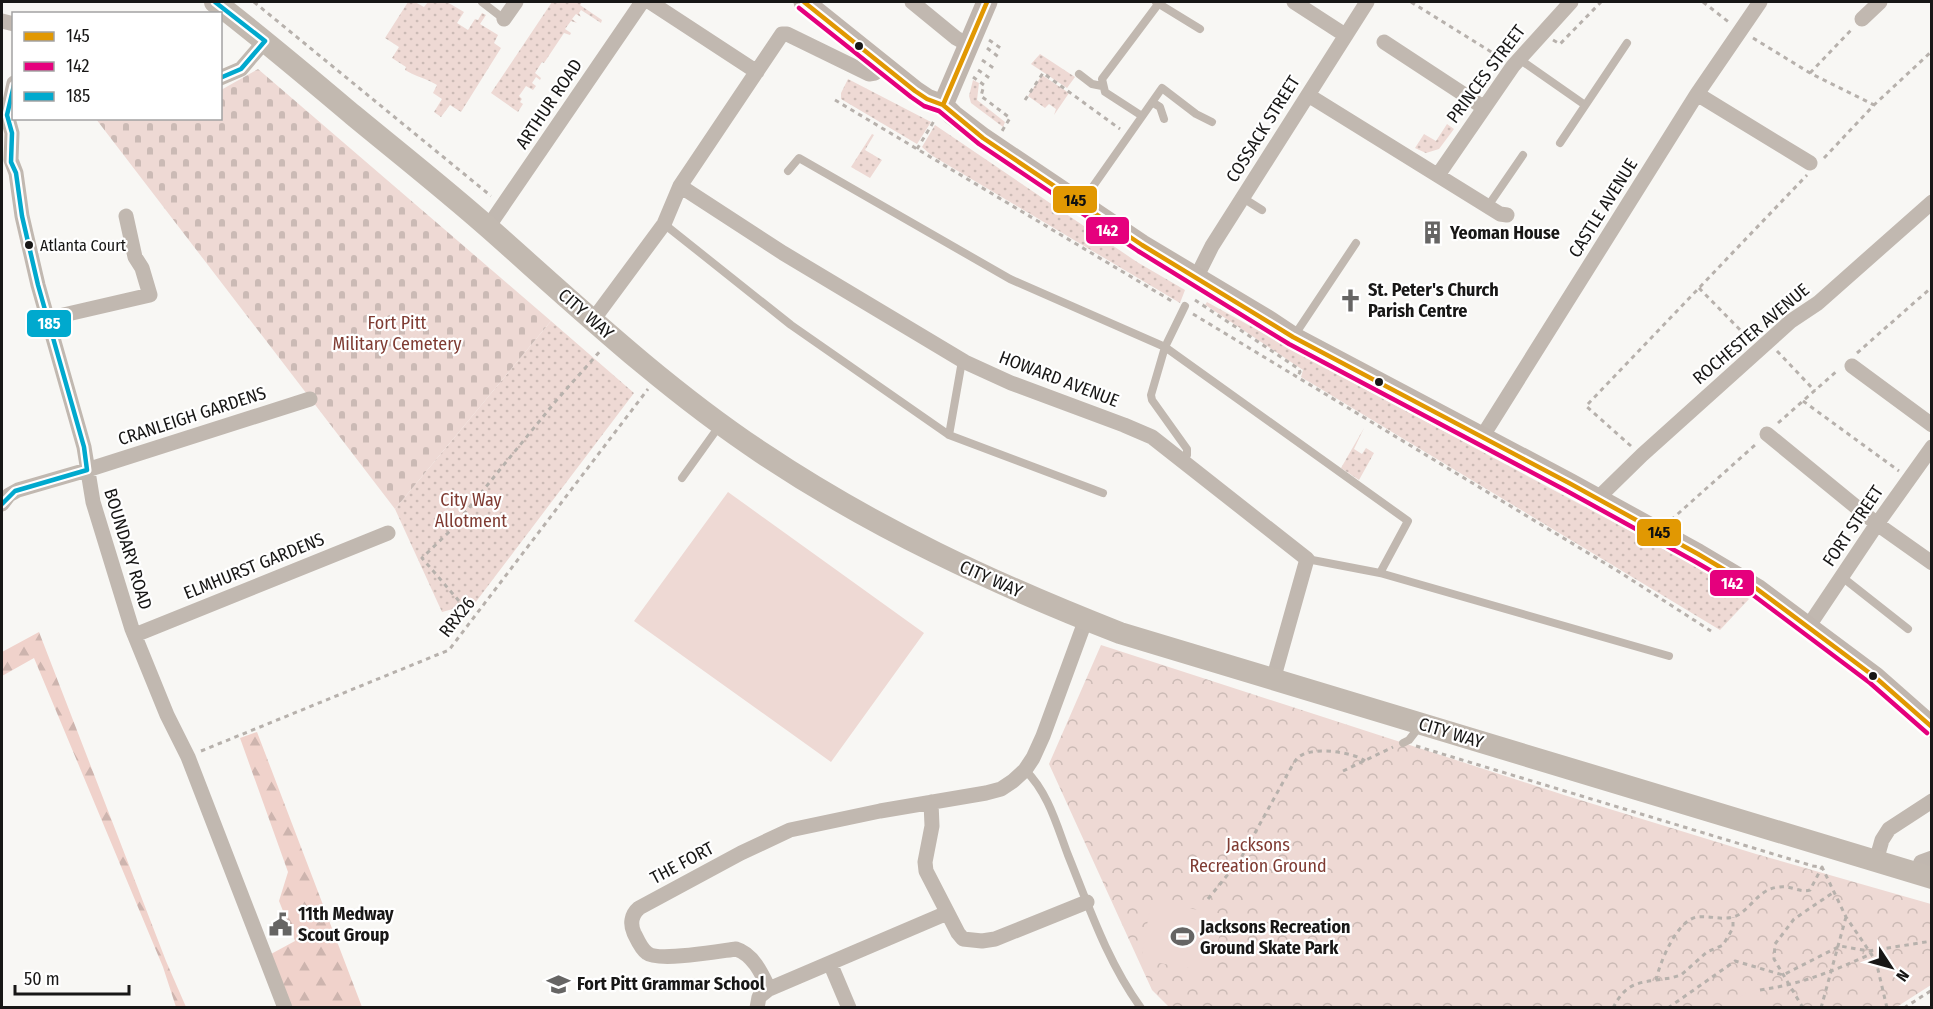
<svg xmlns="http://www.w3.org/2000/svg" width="1933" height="1009" font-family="'Fira Sans Condensed',sans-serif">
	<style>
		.grass { fill: url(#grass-dots) }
		.forest { fill: url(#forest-firs) }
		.cemetery { fill: url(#cemetery-stones) }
		.park { fill: url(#park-crowns) }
		.pitch { fill: #eed9d4 }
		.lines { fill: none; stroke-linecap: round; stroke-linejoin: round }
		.path { stroke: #b7b1ac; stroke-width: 3; stroke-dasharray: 4.5 4.5; stroke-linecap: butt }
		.lane { stroke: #c1b8b0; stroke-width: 8 }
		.street { stroke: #c1b8b0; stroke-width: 15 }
		.secondary { stroke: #c0b6ae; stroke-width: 21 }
		.primary { stroke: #c2b9b0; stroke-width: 22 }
		.bus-1-casing { stroke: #fff; stroke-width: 9 }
		.bus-2-casing { stroke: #fff; stroke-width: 9 }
		.bus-3-casing { stroke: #fff; stroke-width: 9 }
		.bus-1 { stroke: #e19802; stroke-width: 4.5 }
		.bus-2 { stroke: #e5007d; stroke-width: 4.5 }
		.bus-3 { stroke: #00a9ce; stroke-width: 4.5 }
		.bus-dot { fill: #181716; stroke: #fff; stroke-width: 2 }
		.labels { text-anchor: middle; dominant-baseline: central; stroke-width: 4.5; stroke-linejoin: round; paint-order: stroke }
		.bus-label { font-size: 16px; fill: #181716; stroke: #fff; text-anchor: start }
		.street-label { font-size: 18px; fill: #181716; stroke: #fff }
		.poi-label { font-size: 18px; font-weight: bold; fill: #181716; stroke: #fff; text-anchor: start }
		.park-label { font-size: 18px; fill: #7f3b32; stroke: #fff }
		.line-badge { stroke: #fff; stroke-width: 2 }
		.badge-label { font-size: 16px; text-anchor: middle; font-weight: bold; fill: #fff }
		.pale-badge-label { font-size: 16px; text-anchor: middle; font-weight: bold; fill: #111 }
	</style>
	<defs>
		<pattern id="grass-dots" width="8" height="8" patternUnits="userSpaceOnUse" patternTransform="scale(1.5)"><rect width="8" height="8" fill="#eed9d4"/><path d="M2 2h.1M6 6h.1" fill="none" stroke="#cbbab5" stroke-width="1.8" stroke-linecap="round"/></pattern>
		<pattern id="forest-firs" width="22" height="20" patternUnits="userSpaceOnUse" patternTransform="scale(1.5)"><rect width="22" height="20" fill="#f0d2cb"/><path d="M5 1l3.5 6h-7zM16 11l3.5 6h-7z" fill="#cdb4ae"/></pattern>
		<pattern id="cemetery-stones" width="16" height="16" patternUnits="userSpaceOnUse" patternTransform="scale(1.5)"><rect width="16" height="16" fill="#eed9d4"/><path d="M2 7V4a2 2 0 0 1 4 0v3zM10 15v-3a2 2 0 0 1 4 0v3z" fill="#cbbab5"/></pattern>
		<pattern id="park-crowns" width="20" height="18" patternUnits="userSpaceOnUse" patternTransform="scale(1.5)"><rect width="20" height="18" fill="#eed9d4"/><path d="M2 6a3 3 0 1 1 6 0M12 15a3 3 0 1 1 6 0" fill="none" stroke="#cbbab5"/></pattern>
	</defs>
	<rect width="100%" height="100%" fill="#f8f7f4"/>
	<!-- grass -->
	<path class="grass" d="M408,2H415L424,7L428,2H447L464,12L457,23L468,30L475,19L478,20L482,13L486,15L480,24L498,35L494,43L501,48L461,112L450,105L441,117L434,112L442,99L433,93L437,85C426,78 416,77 405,70L406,67L392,58L399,47L385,38Z
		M552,2H582L580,5L602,20L601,23L581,10L579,13L581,17L576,14L572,19L577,23L571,21L565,29L571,33L570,35L564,33L544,63L542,62L535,73L541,78L540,80L536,77L532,83L536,86L533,90L526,86L519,96L522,99L520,102L523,104L518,112L491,93Z
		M1040,54L1075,77L1067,88L1031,64Z
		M1042,75L1069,93L1054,115L1056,109L1049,104L1045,108L1028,96Z
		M848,79L931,122L917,144L841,99V93Z
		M973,80L979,83L977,100L1005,122L1003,127L971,103L969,96Z
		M1447,124L1454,129L1439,149L1426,153L1415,148L1424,134L1436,141Z
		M935,125L1137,262L1185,290L1180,303L931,155L922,147Z
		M872,134L874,135L865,150L882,160L870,178L851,167Z
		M1201,302L1205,305L1207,302L1326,368L1686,561L1749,599L1720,630L1301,377L1303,370Z
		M551,321L634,393L475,603L442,612L395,509Z
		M1364,428L1354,449L1362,454L1366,448L1374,453L1359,480L1341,468Z"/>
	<!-- forest -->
	<path class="forest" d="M39,632L166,961L186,1007H176L163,967L34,658L2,676V652Z
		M257,732L362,1007H291L271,954L295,941L279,901L288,872L240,738Z"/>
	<!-- cemetery -->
	<path class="cemetery" d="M258,69L551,321L395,509L96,119L220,118L221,90Z"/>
	<!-- park -->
	<path class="park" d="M1101,645L1564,795L1756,854L1931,904V985L1895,1008L1169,1007L1152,990L1049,764Z"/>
	<!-- pitch -->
	<path class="pitch" d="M728,492L924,633L831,762L634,621Z
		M1151,902L1223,914L1213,972L1141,960Z
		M1757,985L1773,1007H1726Z"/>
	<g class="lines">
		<!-- path -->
		<path class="path" d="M254,2L491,196
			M1411,2L1501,58
			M1703,2L1730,23
			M1753,38L1810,73L1874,105
			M989,40L1002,49
			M1553,40L1560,44L1601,2
			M987,48L1000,58
			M982,60L995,69
			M978,70L991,79
			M1810,73L1852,29
			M973,77L984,85L981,96L1010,118L1002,131
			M835,100L1175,303
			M1025,100L1043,73L1120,129
			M917,149L934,121
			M1824,158L1874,105L1932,51
			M1699,288L1750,340
			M1195,300L1299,369L1300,372L1297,377
			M1193,314L1621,573L1711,631
			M1777,351L1815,391
			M1857,353L1932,287
			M1803,401L1899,471
			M1778,423L1838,370
			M1631,446L1586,406L1807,175
			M1671,520L1756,444
			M459,601L422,558L450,531L555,402L601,350
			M1416,746L1813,866L1822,867L1846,917L1876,961L1887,1008
			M201,751L449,650L648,389
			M1343,771L1393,747
			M1208,899L1241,858L1292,766C1295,761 1297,757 1302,755C1316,747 1353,752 1365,761
			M1656,980L1671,978L1681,975L1707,952L1723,945L1733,928V917
			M1760,990C1802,984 1833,971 1871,954
			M1613,1008C1624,987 1633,983 1656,980C1660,962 1677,920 1697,917C1711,915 1725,922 1738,915C1753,906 1759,889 1779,887C1790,885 1800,893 1810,890L1822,867
			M1668,1008L1735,961L1783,975L1840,946L1869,951L1932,941
			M1803,1008L1774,959L1775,944L1794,919L1834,892
			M1821,1008L1846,917
			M1904,1008L1932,990"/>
		<!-- lane -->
		<path class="lane" d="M482,2L504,19
			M1156,2L1200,29
			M1519,59L1585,105
			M1079,74L1092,84L1102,86
			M1152,102L1160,107L1164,119
			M1142,116L1105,92L1102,79L1159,3
			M1560,143L1627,43
			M788,171L799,158L1010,279L1165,347L1408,521L1380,573
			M1243,198L1262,210
			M1082,202L1162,88L1196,114L1212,122
			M1488,206L1523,155
			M664,224L791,325L949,435L1103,493
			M1294,336L1356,243
			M949,435L962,361
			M1184,461L1187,455V449L1152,400L1151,395L1165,347L1185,306
			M682,478L720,425
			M1307,559L1380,573L1669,656
			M1842,577L1908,629
			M1403,743L1409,740L1419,727
			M1025,770C1048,792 1057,826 1068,855C1089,907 1107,961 1141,1008"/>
		<!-- street -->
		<path class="street" d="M650,2L757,72
			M912,2L956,38L967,44
			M1294,2L1345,35
			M504,19L516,2
			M1862,19L1880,2
			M2,21L14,24
			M1384,42L1483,107
			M220,78L241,69L265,41
			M14,83L7,115L12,133L11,160L16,173L22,216L38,285L84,447L93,502L132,629L167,715L188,757L285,1008
			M1697,94L1810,163
			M1308,95L1500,214L1507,215
			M1438,175L1513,66L1571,2
			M680,186L783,253L965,362L1011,383L1124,425L1152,437L1307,559L1273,680
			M488,227L642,2
			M1196,278L1212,246L1367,2
			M46,319L150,295L142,268L135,257L126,216
			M593,320L664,224L680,186L782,34H787L869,74L875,73L883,64
			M1852,366L1932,425
			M1767,434L1877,524L1932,563
			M1482,437L1697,94L1760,2
			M1597,499L1642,455L1791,321L1818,303L1932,202
			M2,504L9,495L18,490L87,470L310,399
			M1808,627L1877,524L1932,447
			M135,635L388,533
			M931,802L932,826L925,862L926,871L958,933L963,939L982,941L995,939L1087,902
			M1876,861L1882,840L1889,829L1932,801
			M1916,873L1921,862L1932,858
			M947,913L769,989C762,974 753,954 736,949C720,951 658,962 647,953C641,949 637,939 634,933C630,924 631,915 639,908L741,853L790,830L880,811L986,793L1001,789L1013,781L1025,770L1033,758L1043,736L1086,619
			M830,963L849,1008
			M757,1008L759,997L769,989"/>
		<!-- secondary -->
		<path class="secondary" d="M804,2L915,91L927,99L943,105L953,115L983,138L1142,245L1269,321L1293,337L1569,483L1698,554L1757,589L1875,677L1932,727
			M943,105L987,2"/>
		<!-- primary -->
		<path class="primary" d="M215,2C262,38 308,77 353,115C399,153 446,190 490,229C578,307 664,388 762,453C874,528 995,584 1120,633L1932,878"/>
		<defs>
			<path id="bus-1" d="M804,2L915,91L927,99L943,105L983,138L1142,245L1293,337L1569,483L1698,554L1757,589L1875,677L1932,727
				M943,105L987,2"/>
			<path id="bus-2" d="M799,8L911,97L924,106L939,111L979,144L1138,251L1289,344L1565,490L1694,561L1753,595L1870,683L1927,733"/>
			<path id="bus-3" d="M215,2L265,41L241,69L220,78
				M2,504L15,491L87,470L84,447L38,285L22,216L16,173L11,162L12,133L7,115L14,85"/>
		</defs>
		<!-- bus-1 casing -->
		<use href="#bus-1" class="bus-1-casing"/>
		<!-- bus-2 casing -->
		<use href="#bus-2" class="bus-2-casing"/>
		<!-- bus-3 casing -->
		<use href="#bus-3" class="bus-3-casing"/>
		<!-- bus-1 -->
		<use href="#bus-1" class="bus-1"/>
		<!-- bus-2 -->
		<use href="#bus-2" class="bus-2"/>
		<!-- bus-3 -->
		<use href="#bus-3" class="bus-3"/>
	</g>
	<!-- icons -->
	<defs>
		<symbol id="building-bare" viewBox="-9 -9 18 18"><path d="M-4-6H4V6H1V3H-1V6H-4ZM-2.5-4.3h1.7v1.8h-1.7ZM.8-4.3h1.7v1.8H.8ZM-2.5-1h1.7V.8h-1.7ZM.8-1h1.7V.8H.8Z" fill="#666564" stroke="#fff" stroke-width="2.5" paint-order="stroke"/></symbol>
		<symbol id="church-bare" viewBox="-9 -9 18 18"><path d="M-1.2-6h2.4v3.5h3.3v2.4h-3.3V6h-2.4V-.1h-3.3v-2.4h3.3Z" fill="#666564" stroke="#fff" stroke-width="2.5" paint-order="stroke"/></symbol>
		<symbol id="civic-bare" viewBox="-9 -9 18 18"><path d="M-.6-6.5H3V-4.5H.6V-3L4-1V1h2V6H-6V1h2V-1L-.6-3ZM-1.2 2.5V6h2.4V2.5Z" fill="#666564" stroke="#fff" stroke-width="2.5" paint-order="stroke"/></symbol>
		<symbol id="stadium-bare" viewBox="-9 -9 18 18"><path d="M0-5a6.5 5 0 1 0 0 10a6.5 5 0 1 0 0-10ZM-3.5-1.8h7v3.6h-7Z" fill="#666564" stroke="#fff" stroke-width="2.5" paint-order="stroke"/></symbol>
		<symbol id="school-bare" viewBox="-9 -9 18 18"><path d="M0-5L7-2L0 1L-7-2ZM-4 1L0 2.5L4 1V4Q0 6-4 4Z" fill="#666564" stroke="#fff" stroke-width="2.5" paint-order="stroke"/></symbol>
	</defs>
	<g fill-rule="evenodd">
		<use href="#building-bare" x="1416" y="216" width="33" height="33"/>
		<use href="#church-bare" x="1334" y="284" width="33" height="33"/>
		<use href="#civic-bare" x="264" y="908" width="33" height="33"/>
		<use href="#stadium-bare" x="1166" y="920" width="33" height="33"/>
		<use href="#school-bare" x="542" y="968" width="33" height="33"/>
	</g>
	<!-- markers -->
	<g class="bus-dot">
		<circle cx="859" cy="46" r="5"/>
		<circle cx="29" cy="245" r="5"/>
		<circle cx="1379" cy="382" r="5"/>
		<circle cx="1873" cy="676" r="5"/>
	</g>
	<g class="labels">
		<!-- bus labels -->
		<g class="bus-label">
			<text x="40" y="245">Atlanta Court</text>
		</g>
		<!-- street labels -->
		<g class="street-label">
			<text transform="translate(1486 74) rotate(-53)">PRINCES STREET</text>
			<text transform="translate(549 104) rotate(-56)">ARTHUR ROAD</text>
			<text transform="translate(1263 129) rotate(-58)">COSSACK STREET</text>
			<text transform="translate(1603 208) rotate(-58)">CASTLE AVENUE</text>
			<text transform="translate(586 314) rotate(41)">CITY WAY</text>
			<text transform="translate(1751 334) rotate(-40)">ROCHESTER AVENUE</text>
			<text transform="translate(1059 379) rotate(21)">HOWARD AVENUE</text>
			<text transform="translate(192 416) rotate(-18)">CRANLEIGH GARDENS</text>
			<text transform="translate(1853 526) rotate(-56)">FORT STREET</text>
			<text transform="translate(128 549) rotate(73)">BOUNDARY ROAD</text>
			<text transform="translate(254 566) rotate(-22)">ELMHURST GARDENS</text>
			<text transform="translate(991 579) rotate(24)">CITY WAY</text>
			<text transform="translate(457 617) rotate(-52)">RRX26</text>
			<text transform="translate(1451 733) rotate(17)">CITY WAY</text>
			<text transform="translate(682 863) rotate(-28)">THE FORT</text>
		</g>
		<!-- poi labels -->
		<g class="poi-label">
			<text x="1450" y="233">Yeoman House</text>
			<text x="1368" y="290">St. Peter's Church<tspan x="1368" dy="21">Parish Centre</tspan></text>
			<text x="298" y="914">11th Medway<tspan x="298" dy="21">Scout Group</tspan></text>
			<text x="1200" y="927">Jacksons Recreation<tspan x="1200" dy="21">Ground Skate Park</tspan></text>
			<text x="577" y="984">Fort Pitt Grammar School</text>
		</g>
		<!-- park labels -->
		<g class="park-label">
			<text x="397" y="323">Fort Pitt<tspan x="397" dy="21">Military Cemetery</tspan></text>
			<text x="471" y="500">City Way<tspan x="471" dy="21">Allotment</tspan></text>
			<text x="1258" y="845">Jacksons<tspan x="1258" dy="21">Recreation Ground</tspan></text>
		</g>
	</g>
	<g class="line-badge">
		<rect x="1052" y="185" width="46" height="29" rx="6" fill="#e19802"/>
		<rect x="1085" y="216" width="45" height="29" rx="6" fill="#e5007d"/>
		<rect x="26" y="309" width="46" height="29" rx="6" fill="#00a9ce"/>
		<rect x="1636" y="518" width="46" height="29" rx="6" fill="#e19802"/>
		<rect x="1709" y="569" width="46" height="28" rx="6" fill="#e5007d"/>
	</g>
	<g class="badge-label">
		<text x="1107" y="236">142</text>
		<text x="49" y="329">185</text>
		<text x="1732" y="589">142</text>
	</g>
	<g class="pale-badge-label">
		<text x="1075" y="206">145</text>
		<text x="1659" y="538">145</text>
	</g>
	<!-- border -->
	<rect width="1933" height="1009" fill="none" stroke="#181716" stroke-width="6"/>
	<!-- legend -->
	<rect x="12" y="12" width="210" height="108" fill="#ffffff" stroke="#a3a2a2" stroke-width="1.5"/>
	<rect x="24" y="32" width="30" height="9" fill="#e19802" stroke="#a3a2a2" stroke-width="1.5"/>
	<text x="66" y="42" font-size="18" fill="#181716">145</text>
	<rect x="24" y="62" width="30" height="9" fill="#e5007d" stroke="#a3a2a2" stroke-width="1.5"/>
	<text x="66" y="72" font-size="18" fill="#181716">142</text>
	<rect x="24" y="92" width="30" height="9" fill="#00a9ce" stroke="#a3a2a2" stroke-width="1.5"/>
	<text x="66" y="102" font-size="18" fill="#181716">185</text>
	<!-- north arrow -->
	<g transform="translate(1891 967) rotate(126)" stroke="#ffffff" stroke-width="4.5" paint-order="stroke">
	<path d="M0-4.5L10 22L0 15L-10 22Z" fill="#181716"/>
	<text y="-9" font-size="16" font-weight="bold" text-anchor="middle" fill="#181716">N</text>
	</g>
	<!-- scale -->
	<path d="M15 985v9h114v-9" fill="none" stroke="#181716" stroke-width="3"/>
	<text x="24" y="985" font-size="18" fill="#181716" stroke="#ffffff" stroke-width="4.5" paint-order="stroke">50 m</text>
</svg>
